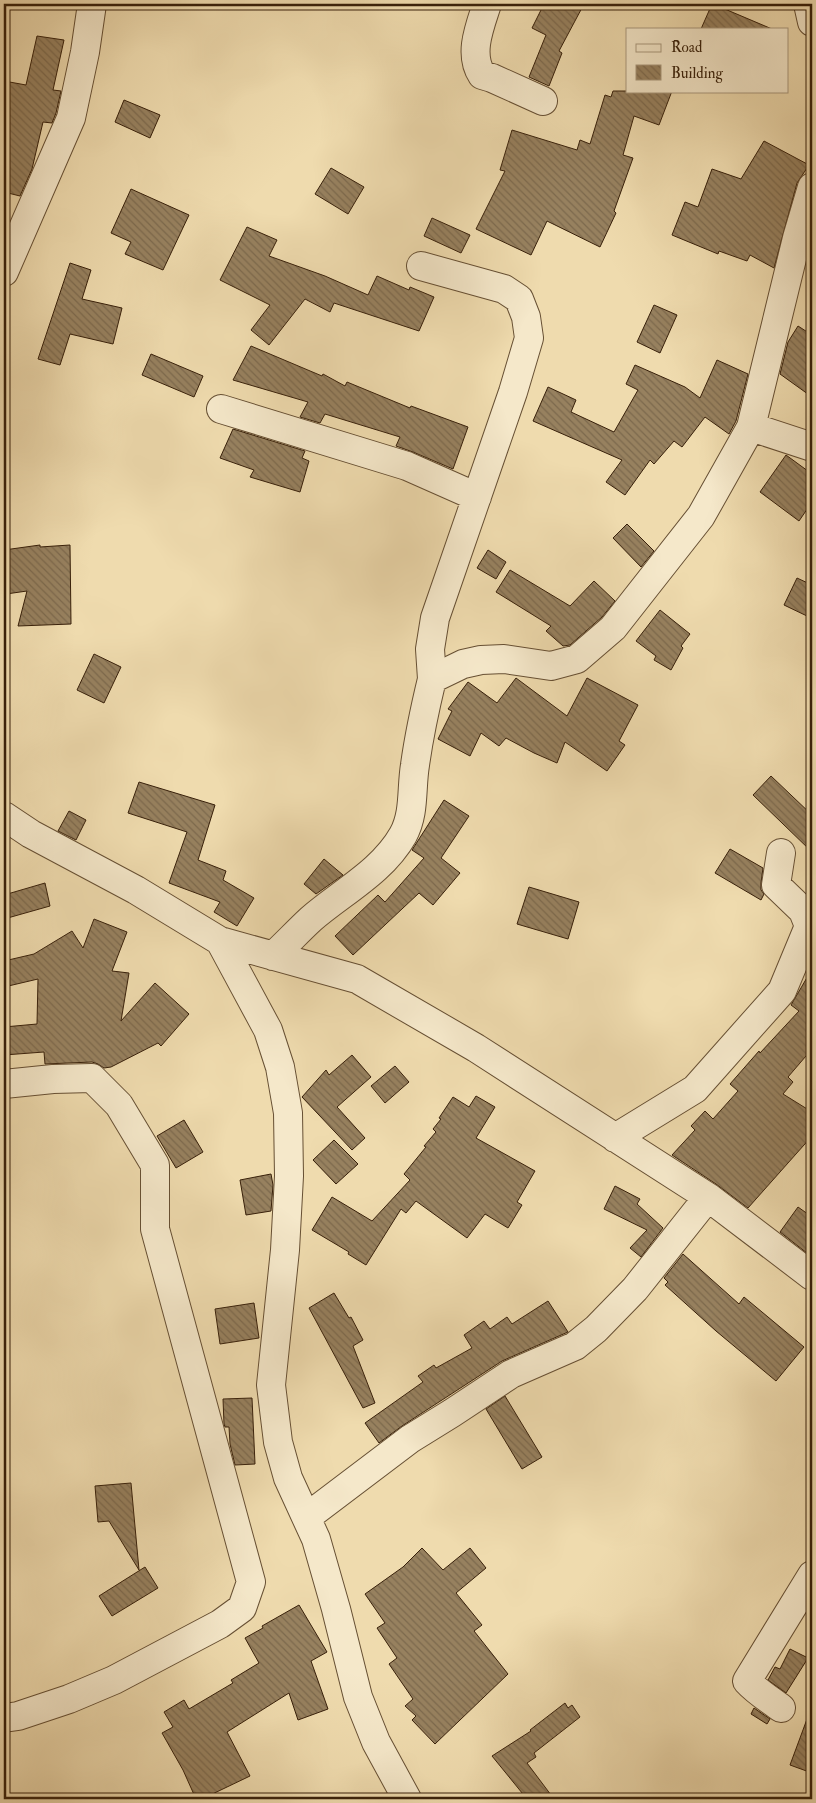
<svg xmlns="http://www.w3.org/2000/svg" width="816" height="1803" font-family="'IM FELL Double Pica',serif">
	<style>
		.building { fill: url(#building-back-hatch); stroke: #38200a }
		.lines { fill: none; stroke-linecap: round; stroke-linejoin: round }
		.minor-casing { stroke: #664f33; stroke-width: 30 }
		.minor { stroke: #f5e8ca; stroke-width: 28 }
	</style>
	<defs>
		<pattern id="building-back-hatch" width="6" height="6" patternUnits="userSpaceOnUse" patternTransform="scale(1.25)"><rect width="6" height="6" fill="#97815f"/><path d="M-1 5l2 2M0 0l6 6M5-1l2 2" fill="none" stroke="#7c694d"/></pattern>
	</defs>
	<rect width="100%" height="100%" fill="#efdbae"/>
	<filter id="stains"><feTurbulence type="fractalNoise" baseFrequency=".004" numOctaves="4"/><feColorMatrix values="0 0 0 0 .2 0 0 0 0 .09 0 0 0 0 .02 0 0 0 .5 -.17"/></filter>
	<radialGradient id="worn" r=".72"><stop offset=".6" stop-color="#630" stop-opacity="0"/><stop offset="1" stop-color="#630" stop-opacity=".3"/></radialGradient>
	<!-- building -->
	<path class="building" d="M544,4H584L559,51L562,53L549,86L529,77L546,35L532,28Z
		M712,4H713L772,29H701Z
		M37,36L64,40L53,90L61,91L56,113L52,123L43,122L32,169L20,196L4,192V81L26,85Z
		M613,91H672L659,125L634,116L623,155L633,158L614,211L616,213L600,247L547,221L531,255L476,229L505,171L500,170L512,130L577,150L580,140L590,144L605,95L611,97Z
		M124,100L160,115L150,138L115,122Z
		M764,141L809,165L797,183L774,268L750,255L747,261L719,251L718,254L672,235L685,202L698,207L712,169L741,179Z
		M331,168L364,187L348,214L315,194Z
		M131,189L189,215L163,270L125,254L131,242L111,233Z
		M432,218L470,235L461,253L424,236Z
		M247,227L277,240L269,256L325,276L368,295L377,276L409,290L410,287L434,297L419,331L334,303L330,312L305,299L269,345L251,330L270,305L220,280Z
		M70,263L91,270L82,299L122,308L113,344L70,334L60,365L38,359Z
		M654,305L677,315L660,353L637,342Z
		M798,326L812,335V397L780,374L788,342Z
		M251,346L322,376L323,374L345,386L347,382L410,408L411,406L468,427L453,469L413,452L396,446L400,437L325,414L320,423L300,417L308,402L233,380Z
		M151,354L203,376L194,397L142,375Z
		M717,360L748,374L736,421L729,434L705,417L682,447L674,441L654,464L650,460L625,495L606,482L622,460L533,421L548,387L576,400L571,412L614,432L638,390L626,384L635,365L685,387L700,398Z
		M233,429L305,451L302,458L309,461L300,492L250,477L254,470L220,458Z
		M786,455L812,474V502L799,521L760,492Z
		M627,524L654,551L641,567L613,538Z
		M40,545V547L70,545L71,624L18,626L27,591L6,594L4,579V550Z
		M488,550L506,562L496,579L477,568Z
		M510,570L570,606L594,581L615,601L602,617L570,645L563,646L546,631L551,626L496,592Z
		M797,578L812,585V604L807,616L784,605Z
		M660,610L690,634L681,646L683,648L671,670L654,660L656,656L636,641Z
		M94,654L121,667L104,703L77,690Z
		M516,678L567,716L587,678L638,705L619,741L625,745L607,771L565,742L557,763L534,753L506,738L499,746L481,733L470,756L438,739L452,711L448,709L468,682L497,703Z
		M771,776L812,815V852L753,795Z
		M139,782L215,805L198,860L226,871L223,880L254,898L237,926L214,912L220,902L169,883L187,832L128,813Z
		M444,800L469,816L441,858L460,873L433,905L419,893L353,955L335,936L378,895L385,902L424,858L412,850Z
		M69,811L86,820L76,840L58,831Z
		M730,849L763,868L761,883V890L764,894L761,900L715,873Z
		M324,859L343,875L316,894L304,884Z
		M45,883L50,906L4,919V895Z
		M529,887L579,902L568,939L517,924Z
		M94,919L127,932L112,971L129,973L121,1021L155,983L189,1014L161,1046L158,1043L111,1067L104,1068L98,1064L92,1062L45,1064L44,1052L4,1055V1027L37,1024L38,979L4,987V961L34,954L72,931L83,948Z
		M812,969V1049L788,1077L793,1082L783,1094L812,1112V1136L748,1208L716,1184L672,1155L695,1130L691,1126L705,1111L713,1119L738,1091L730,1084L759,1051L760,1053L799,1011L791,1005Z
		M352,1055L371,1077L337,1107L365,1138L352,1150L302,1097L326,1070L329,1075Z
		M395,1066L409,1082L385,1103L371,1086Z
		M476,1096L495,1107L476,1138L535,1171L517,1202L522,1205L508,1228L485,1214L467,1238L416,1201L406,1213L401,1209L366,1265L348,1254L349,1252L312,1230L332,1197L372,1221L410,1180L404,1174L426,1147L424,1146L436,1132L433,1129L441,1119L439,1118L453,1097L469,1107Z
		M184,1120L203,1152L176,1168L157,1136Z
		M334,1140L358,1164L336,1184L313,1160Z
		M271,1174L273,1185L271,1211L246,1215L240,1180Z
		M615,1186L640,1199L637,1204L663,1228L641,1257L630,1248L647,1230L604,1209Z
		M798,1207L812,1217V1257L780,1232Z
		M683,1254L739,1304L744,1297L804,1347L776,1381L716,1331L665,1285L668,1282L664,1278Z
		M334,1293L349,1318L351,1317L363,1340L353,1346L375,1403L363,1408L309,1308Z
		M548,1301L568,1332L502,1361L402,1426L379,1443L365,1423L423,1382L418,1376L434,1365L436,1368L472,1348L464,1335L484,1321L490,1329L507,1317L512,1324Z
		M254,1303L259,1338L220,1344L215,1309Z
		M505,1396L542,1457L522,1469L486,1409Z
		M252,1398L255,1464L235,1465L230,1444L229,1427H225L224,1424L223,1399Z
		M131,1483L139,1570L109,1521L98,1522L95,1486Z
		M422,1548L443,1570L470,1548L486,1568L456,1593L482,1625L474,1631L508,1674L435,1744L412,1720L416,1716L405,1706L413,1699L389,1664L397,1658L377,1628L385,1623L365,1594L403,1567Z
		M145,1567L158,1588L112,1616L99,1596Z
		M299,1605L327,1652L311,1661L328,1709L298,1720L289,1693L227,1732L250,1776L202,1799H196L183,1770L162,1733L173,1727L164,1712L184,1700L189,1709L233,1683L231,1680L259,1663L245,1638L263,1628L262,1626Z
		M790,1649L808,1658L786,1693L768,1680L775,1667L780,1669Z
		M565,1703L568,1708L572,1705L580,1717L534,1753L536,1757L527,1763L554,1799H527L492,1756L531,1731L530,1730Z
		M754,1708L770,1719L767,1724L751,1714Z
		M810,1711H812V1773L790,1765Z"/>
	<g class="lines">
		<defs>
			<path id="minor" d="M487,4C480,26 468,54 482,75L492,78L543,101
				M808,4L812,22
				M421,266L504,289L519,299L526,317L529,338L513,392L435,618L430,649L432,679
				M4,272L71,118L85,52L92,4
				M221,409L407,466L477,497
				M751,427L812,447
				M4,816L31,834L136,890L220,941L357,979L476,1048L708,1197L812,1276
				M220,941L268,1030L280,1067L288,1113L289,1176L285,1250L271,1385L278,1442L288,1478L316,1539L336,1609L358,1697L376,1742L407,1799
				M273,956C286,944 298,931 311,919C342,892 382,872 403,835C415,813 411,789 415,765C419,736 425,708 432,679L463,664L481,660L504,659L551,666L577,659L613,628L701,516L751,427L797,238L812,187
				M4,1084L53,1079L92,1078L119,1105L155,1165V1229L251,1582L242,1608L220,1624L114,1680L69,1699L18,1716L4,1718
				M615,1138L695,1089L782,991L809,926L803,911L776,885L781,853
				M307,1517L410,1439L452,1413L511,1374L575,1346L596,1329L635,1289L708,1197
				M781,1708C769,1699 757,1692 747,1681L812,1575"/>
		</defs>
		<!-- minor casing -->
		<use href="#minor" class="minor-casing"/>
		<!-- minor -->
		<use href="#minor" class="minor"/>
	</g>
	<!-- margin -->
	<rect width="816" height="1803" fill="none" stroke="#efdbae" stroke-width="20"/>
	<rect x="5" y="5" width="806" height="1793" fill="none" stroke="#38200a" stroke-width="2.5"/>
	<rect x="10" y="10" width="796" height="1783" fill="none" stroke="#38200a"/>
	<!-- legend -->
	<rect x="626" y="28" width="162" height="65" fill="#f5e8ca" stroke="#a9987d"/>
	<rect x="636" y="44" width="25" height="8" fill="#f5e8ca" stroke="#a9987d"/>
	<text x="671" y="52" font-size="15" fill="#38200a">Road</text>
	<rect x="636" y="65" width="25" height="15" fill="url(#building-back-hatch)" stroke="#a9987d"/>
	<text x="671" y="78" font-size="15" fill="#38200a">Building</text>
	<rect width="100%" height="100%" filter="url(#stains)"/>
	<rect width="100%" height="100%" fill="url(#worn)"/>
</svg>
